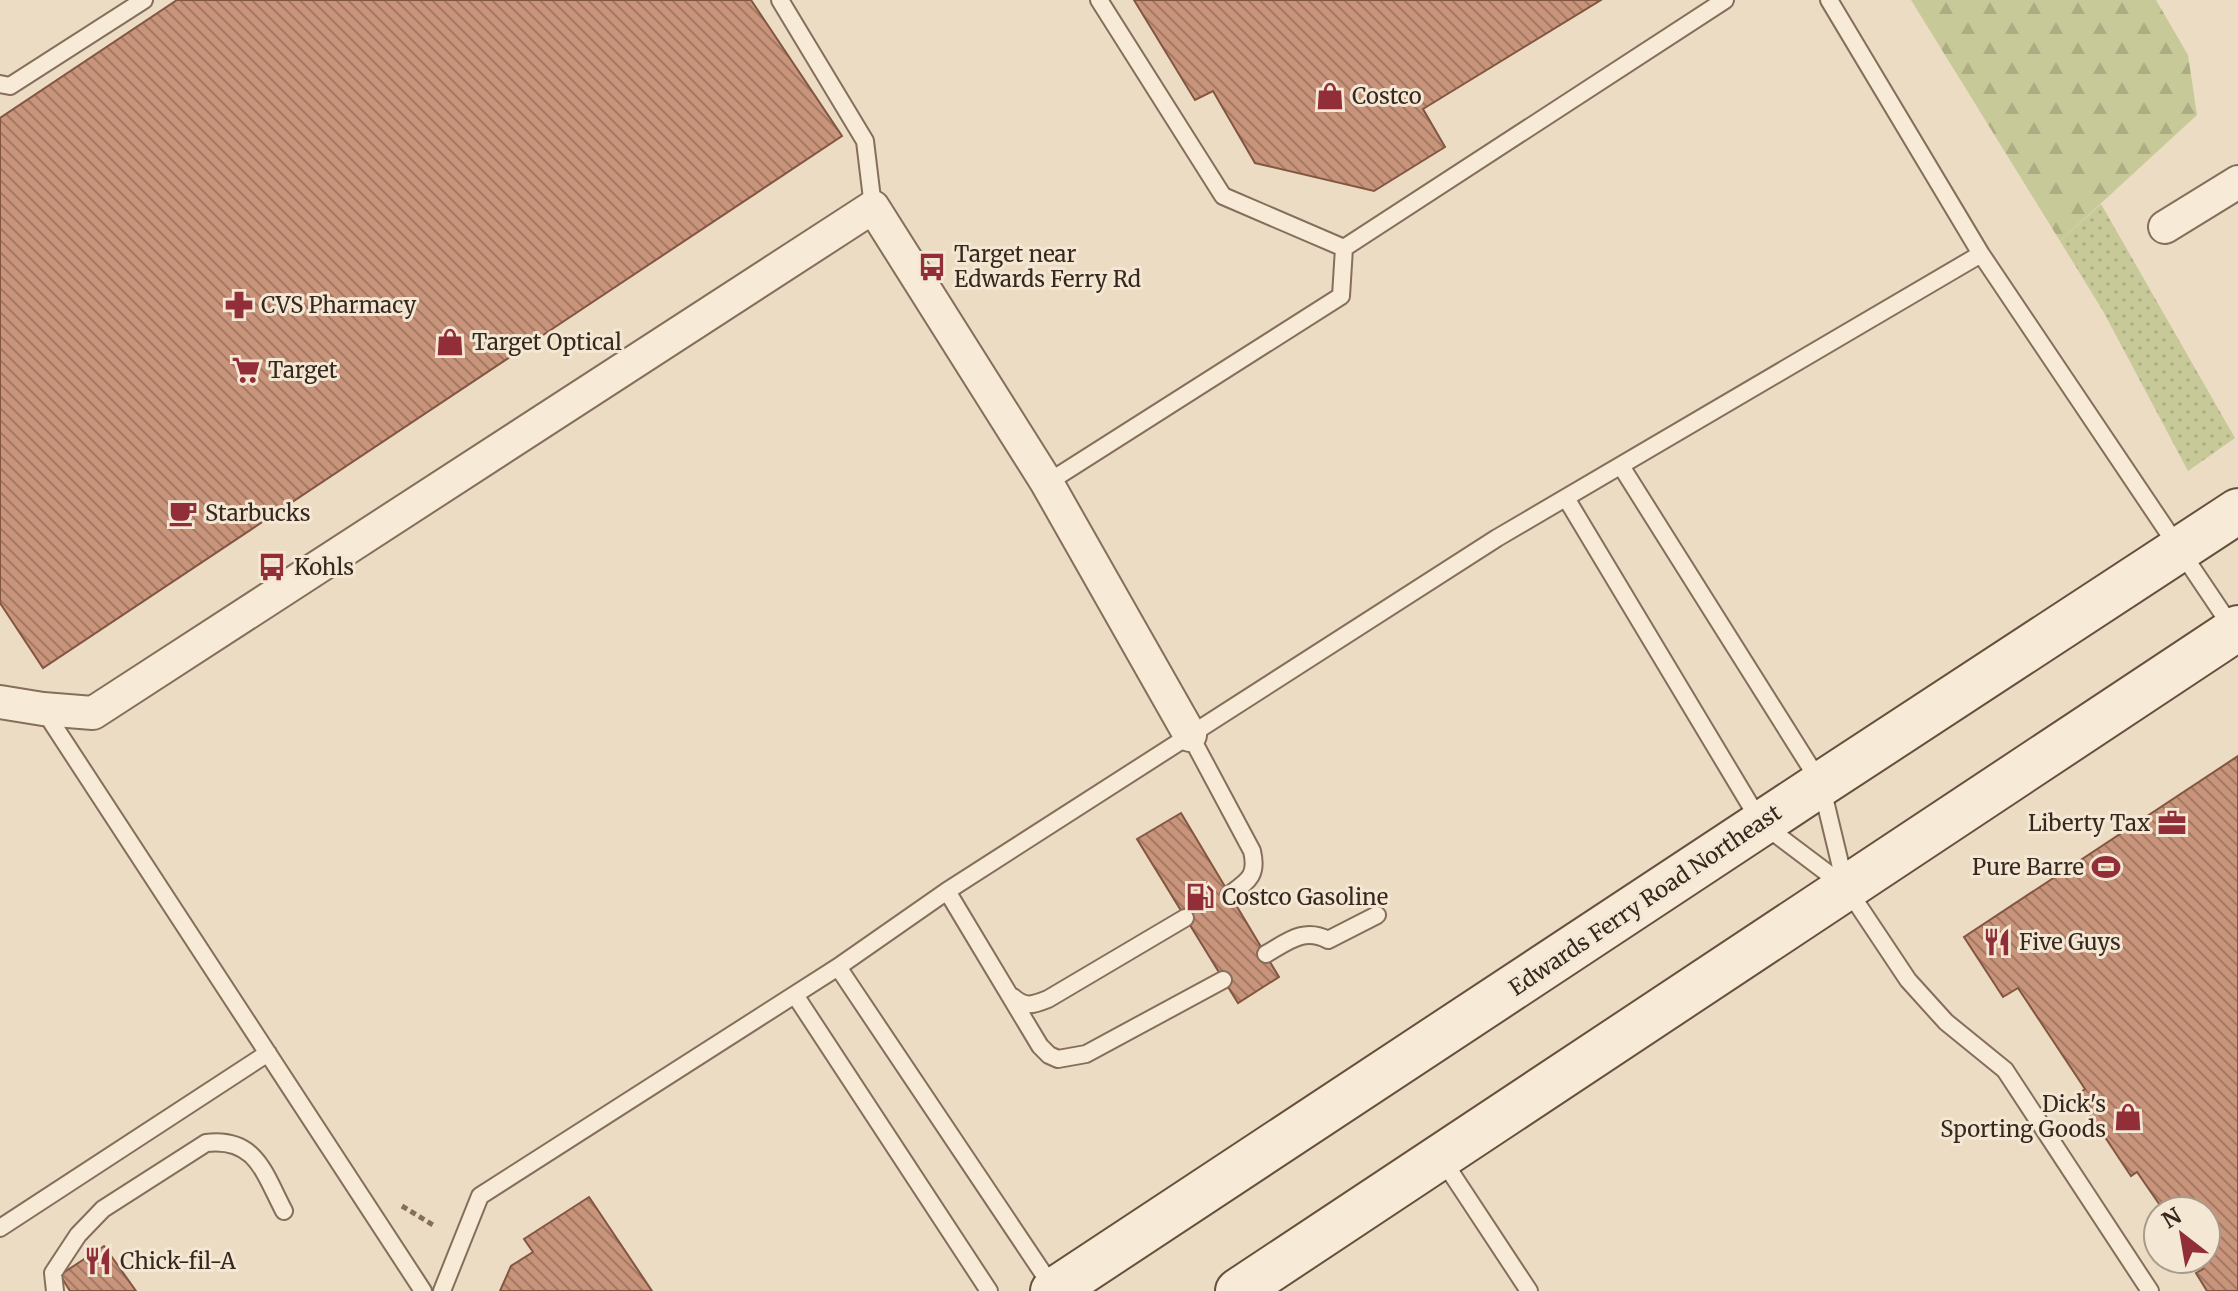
<svg xmlns="http://www.w3.org/2000/svg" width="2238" height="1291" font-family="Merriweather,serif">
	<style>
		.grass { fill: url(#grass-dots) }
		.forest { fill: url(#forest-firs) }
		.building { fill: url(#building-back-hatch); stroke: #835642; stroke-width: 2 }
		.lines { fill: none; stroke-linecap: round; stroke-linejoin: round }
		.lane-casing { stroke: #856e5b; stroke-width: 20 }
		.street-casing { stroke: #856e5b; stroke-width: 36 }
		.secondary-casing { stroke: #674f3e; stroke-width: 48 }
		.path { stroke: #856e5b; stroke-width: 5; stroke-dasharray: 6 4; stroke-linecap: butt }
		.lane { stroke: #f7ead6; stroke-width: 16 }
		.street { stroke: #f7ead6; stroke-width: 32 }
		.secondary { stroke: #f7ead6; stroke-width: 44 }
		.labels { text-anchor: middle; dominant-baseline: central; stroke-width: 6; stroke-linejoin: round; paint-order: stroke }
		.poi-label { font-size: 22px; fill: #36281e; stroke: #f4e7d3; text-anchor: start }
		.street-label { font-size: 22px; fill: #36281e; stroke: #f4e7d3 }
	</style>
	<defs>
		<pattern id="grass-dots" width="8" height="8" patternUnits="userSpaceOnUse" patternTransform="scale(2)"><rect width="8" height="8" fill="#c8c998"/><path d="M2 2h.1M6 6h.1" fill="none" stroke="#acad83" stroke-width="1.8" stroke-linecap="round"/></pattern>
		<pattern id="forest-firs" width="22" height="20" patternUnits="userSpaceOnUse" patternTransform="scale(2)"><rect width="22" height="20" fill="#c8c998"/><path d="M5 1l3.5 6h-7zM16 11l3.5 6h-7z" fill="#acad83"/></pattern>
		<pattern id="building-back-hatch" width="6" height="6" patternUnits="userSpaceOnUse" patternTransform="scale(2)"><rect width="6" height="6" fill="#c8947b"/><path d="M-1 5l2 2M0 0l6 6M5-1l2 2" fill="none" stroke="#a37964"/></pattern>
	</defs>
	<rect width="100%" height="100%" fill="#ecdcc4"/>
	<!-- grass -->
	<path class="grass" d="M2101,204L2235,438L2188,471L2103,311L2060,241Z"/>
	<!-- forest -->
	<path class="forest" d="M1911,0H2156L2188,55L2197,115L2060,241Z"/>
	<!-- building -->
	<path class="building" d="M177,0H751L842,136L43,668L0,603V118Z
		M1134,0H1601L1423,109L1445,147L1374,191L1255,163L1213,91L1195,100Z
		M2238,756V1291H2207L2196,1273L2203,1269L2196,1259H2206V1211H2164L2137,1172L2131,1176L2077,1095L2085,1089L2018,988L2003,997L1964,937Z
		M1181,813L1279,977L1238,1003L1137,839Z
		M589,1197L652,1291H500L511,1266L533,1252L524,1239Z
		M104,1246L136,1291H70L60,1275Z"/>
	<g class="lines">
		<defs>
			<path id="lane" d="M780,0L865,141L873,207
				M1099,0L1223,196L1344,248
				M1829,0L1981,254
				M0,84L10,86L144,0
				M1621,466L1821,784L1845,884
				M1047,483L1341,296L1344,248L1725,0
				M1566,498L1761,823L1846,887L1908,980L1946,1022L2005,1070L2150,1291
				M43,709L423,1291
				M1190,735L1252,851C1258,876 1248,881 1229,895
				M947,891L1040,1046L1049,1055L1058,1059L1086,1054L1223,980
				M1266,954C1287,942 1304,927 1328,940L1377,915
				M838,967L1053,1288
				M795,995L989,1291
				M1013,997C1025,1008 1033,1005 1048,999L1185,918
				M1442,1159L1529,1291
				M0,1228L268,1053
				M55,1291L53,1273L78,1235L103,1209L206,1143C256,1137 264,1173 284,1211
				M442,1291L480,1196L838,967L947,891L1497,538L1981,254L2233,629"/>
			<path id="street" d="M2165,227L2238,182
				M0,702L43,709L93,713L873,207L1047,483L1190,735"/>
			<path id="secondary" d="M1053,1291L1821,784L2238,511
				M1238,1291L2238,628"/>
		</defs>
		<!-- lane casing -->
		<use href="#lane" class="lane-casing"/>
		<!-- street casing -->
		<use href="#street" class="street-casing"/>
		<!-- secondary casing -->
		<use href="#secondary" class="secondary-casing"/>
		<!-- path -->
		<path class="path" d="M402,1206L433,1225"/>
		<!-- lane -->
		<use href="#lane" class="lane"/>
		<!-- street -->
		<use href="#street" class="street"/>
		<!-- secondary -->
		<use href="#secondary" class="secondary"/>
	</g>
	<!-- icons -->
	<defs>
		<symbol id="shop-bare" viewBox="-9 -9 18 18"><path d="M-5-2.5h2.3a2.7 3.5 0 0 1 5.4 0H5L5.5 6h-11ZM-1.5-2.5h3a1.5 2.3 0 0 0-3 0Z" fill="#912e38" stroke="#f4e7d3" stroke-width="2.5" paint-order="stroke"/></symbol>
		<symbol id="bus-bare" viewBox="-9 -9 18 18"><path d="M-5-6H5V4H4V6H2V4H-2V6H-4V4H-5ZM-3.5-4V0h7V-4ZM-3.5 1.2v1.5H-2V1.2ZM2 1.2v1.5H3.5V1.2Z" fill="#912e38" stroke="#f4e7d3" stroke-width="2.5" paint-order="stroke"/></symbol>
		<symbol id="pharmacy-bare" viewBox="-9 -9 18 18"><path d="M-2-6h4v4h4v4h-4v4h-4v-4h-4v-4h4Z" fill="#912e38" stroke="#f4e7d3" stroke-width="2.5" paint-order="stroke"/></symbol>
		<symbol id="supermarket-bare" viewBox="-9 -9 18 18"><path d="M-6-5.5h2.5l.6 2H6L4.5 2H-2.5L-4.4-4H-6ZM-1.5 3.2a1.3 1.3 0 1 0 .1 0ZM3 3.2a1.3 1.3 0 1 0 .1 0Z" fill="#912e38" stroke="#f4e7d3" stroke-width="2.5" paint-order="stroke"/></symbol>
		<symbol id="cafe-bare" viewBox="-9 -9 18 18"><path d="M-5.5-4.5H6V0H3Q3 3.5 0 3.5H-2.5Q-5.5 3.5-5.5 0ZM3-3.2v2h1.7v-2ZM-6 4.5H4V6H-6Z" fill="#912e38" stroke="#f4e7d3" stroke-width="2.5" paint-order="stroke"/></symbol>
		<symbol id="office-bare" viewBox="-9 -9 18 18"><path d="M-6-3h4V-5.5h4V-3h4V5H-6ZM-1-4.5V-3h2v-1.5ZM-6 0V1H6V0Z" fill="#912e38" stroke="#f4e7d3" stroke-width="2.5" paint-order="stroke"/></symbol>
		<symbol id="stadium-bare" viewBox="-9 -9 18 18"><path d="M0-5a6.5 5 0 1 0 0 10a6.5 5 0 1 0 0-10ZM-3.5-1.8h7v3.6h-7Z" fill="#912e38" stroke="#f4e7d3" stroke-width="2.5" paint-order="stroke"/></symbol>
		<symbol id="fuel-bare" viewBox="-9 -9 18 18"><path d="M-5.5-6h7V0h2V4h1.3V-2.5L3-4.5l.8-.8L6-3V5H2.5V1h-1V6h-7ZM-4.2-4.7v3.2H.2V-4.7Z" fill="#912e38" stroke="#f4e7d3" stroke-width="2.5" paint-order="stroke"/></symbol>
		<symbol id="restaurant-bare" viewBox="-9 -9 18 18"><path d="M-5-6h1v4h1v-4h1v4h1v-4h1v5L-1.5 .5V6h-2V.5L-5-1ZM5-6V6H3V1.5H1.5Q1.5-4 5-6Z" fill="#912e38" stroke="#f4e7d3" stroke-width="2.5" paint-order="stroke"/></symbol>
	</defs>
	<g fill-rule="evenodd">
		<use href="#shop-bare" x="1310" y="76" width="40" height="40"/>
		<use href="#bus-bare" x="912" y="247" width="40" height="40"/>
		<use href="#pharmacy-bare" x="219" y="285" width="40" height="40"/>
		<use href="#shop-bare" x="430" y="322" width="40" height="40"/>
		<use href="#supermarket-bare" x="226" y="350" width="40" height="40"/>
		<use href="#cafe-bare" x="163" y="493" width="40" height="40"/>
		<use href="#bus-bare" x="252" y="547" width="40" height="40"/>
		<use href="#office-bare" x="2152" y="803" width="40" height="40"/>
		<use href="#stadium-bare" x="2086" y="847" width="40" height="40"/>
		<use href="#fuel-bare" x="1180" y="877" width="40" height="40"/>
		<use href="#restaurant-bare" x="1977" y="922" width="40" height="40"/>
		<use href="#shop-bare" x="2108" y="1097" width="40" height="40"/>
		<use href="#restaurant-bare" x="78" y="1241" width="40" height="40"/>
	</g>
	<g class="labels">
		<!-- poi labels -->
		<g class="poi-label">
			<text x="1352" y="96">Costco</text>
			<text x="954" y="254">Target near<tspan x="954" dy="25">Edwards Ferry Rd</tspan></text>
			<text x="261" y="305">CVS Pharmacy</text>
			<text x="472" y="342">Target Optical</text>
			<text x="268" y="370">Target</text>
			<text x="205" y="513">Starbucks</text>
			<text x="294" y="567">Kohls</text>
			<text x="2150" y="823" text-anchor="end">Liberty Tax</text>
			<text x="2084" y="867" text-anchor="end">Pure Barre</text>
			<text x="1222" y="897">Costco Gasoline</text>
			<text x="2019" y="942">Five Guys</text>
			<text x="2106" y="1104" text-anchor="end">Dick's<tspan x="2106" dy="25">Sporting Goods</tspan></text>
			<text x="120" y="1261">Chick-fil-A</text>
		</g>
		<!-- street labels -->
		<g class="street-label">
			<text transform="translate(1645 900) rotate(-34)">Edwards Ferry Road Northeast</text>
		</g>
	</g>
	<!-- north arrow -->
	<g transform="translate(2182 1235) rotate(329)"><circle r="38" fill="#f4e7d3" stroke="#a89b8b" stroke-width="2"/>
	<path d="M0-6L14 30L0 20L-14 30Z" fill="#912e38"/>
	<text y="-12" font-size="22" font-weight="bold" text-anchor="middle" fill="#36281e">N</text>
	</g>
</svg>
